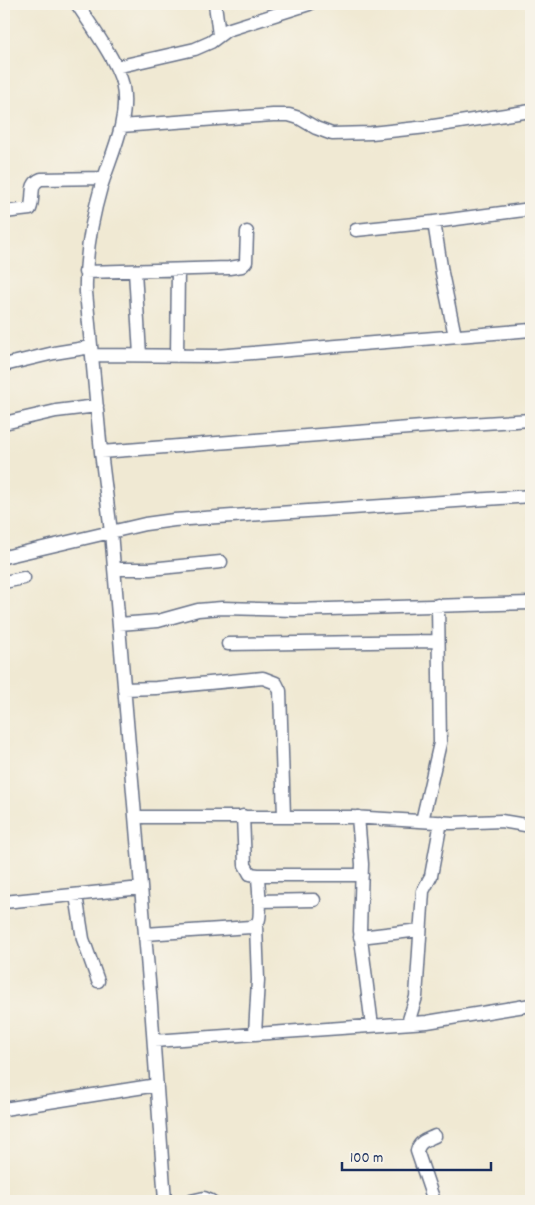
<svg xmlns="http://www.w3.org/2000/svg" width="535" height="1205" font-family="Dekko,sans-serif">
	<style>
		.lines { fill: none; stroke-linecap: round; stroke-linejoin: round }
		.minor-casing { stroke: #667087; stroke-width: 15 }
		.minor { stroke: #fff; stroke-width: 12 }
	</style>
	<rect width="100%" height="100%" fill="#f7f3e8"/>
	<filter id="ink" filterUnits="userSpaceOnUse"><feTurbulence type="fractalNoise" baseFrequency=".02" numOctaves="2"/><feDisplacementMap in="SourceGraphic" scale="10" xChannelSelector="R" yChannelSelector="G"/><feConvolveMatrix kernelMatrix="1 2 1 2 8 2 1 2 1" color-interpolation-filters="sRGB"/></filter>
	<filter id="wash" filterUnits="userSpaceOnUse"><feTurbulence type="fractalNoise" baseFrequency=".0096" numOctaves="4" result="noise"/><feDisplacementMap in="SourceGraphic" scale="20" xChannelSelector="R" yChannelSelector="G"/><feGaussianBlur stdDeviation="1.12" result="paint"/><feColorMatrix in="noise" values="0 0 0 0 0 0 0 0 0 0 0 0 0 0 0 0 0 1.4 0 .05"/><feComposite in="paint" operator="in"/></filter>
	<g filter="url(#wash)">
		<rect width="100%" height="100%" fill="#f0e9d3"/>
	</g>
	<g filter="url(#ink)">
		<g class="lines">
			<defs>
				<path id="minor" d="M77,4C90,24 120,65 123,87C129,121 111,155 101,187C91,222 85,256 86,292L101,452L111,532L151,1005L165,1201
					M215,4L219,35
					M116,67L195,49L211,42L227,30L309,4
					M121,126L273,115H289L299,118L316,128L332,134L371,133L427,127L531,111
					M4,212L30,209C35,197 28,184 41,179L104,178
					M434,222L442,273L455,336
					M356,230L434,222L531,209
					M135,271L140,355
					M85,272L229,268L242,266L246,262L247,232
					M92,355L216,356L531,330
					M177,356L178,270
					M4,365L54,353L91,347
					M4,423L56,411L97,406
					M101,452L422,427L531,420
					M4,557L145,524L174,520L531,496
					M114,569H150L221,562
					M4,582L24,578
					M119,624L158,621L198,610L222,608L295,610L531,603
					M228,644L438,641
					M124,689L156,688L263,678L276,683L280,691L284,816
					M243,816L245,865L250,874L258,875H362
					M135,817H351L453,823L501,821L531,826
					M358,817L362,864L360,931L372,1026
					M422,821L440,743L438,605
					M76,895L83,939L98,981
					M259,901L314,900
					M4,902L141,888
					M145,934L251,927C254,926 256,925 258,922C262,915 258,885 258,875
					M360,937L420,930
					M408,1023L416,997L423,891L431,876L441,822
					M255,1034L258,980L256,925
					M154,1041L427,1022L531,1005
					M4,1109L157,1085
					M191,1201L204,1198L211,1201
					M434,1201L417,1151C419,1141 427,1140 435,1136"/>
			</defs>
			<!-- minor casing -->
			<use href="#minor" class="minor-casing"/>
			<!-- minor -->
			<use href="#minor" class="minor"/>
		</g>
	</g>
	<!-- margin -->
	<rect width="535" height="1205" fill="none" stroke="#f7f3e8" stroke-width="20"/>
	<!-- scale -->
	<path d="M342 1162v8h149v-8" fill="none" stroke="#1b2f5e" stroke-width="2.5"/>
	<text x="350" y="1162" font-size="15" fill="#1b2f5e" stroke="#f7f3e8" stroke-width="4" paint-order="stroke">100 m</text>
</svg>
